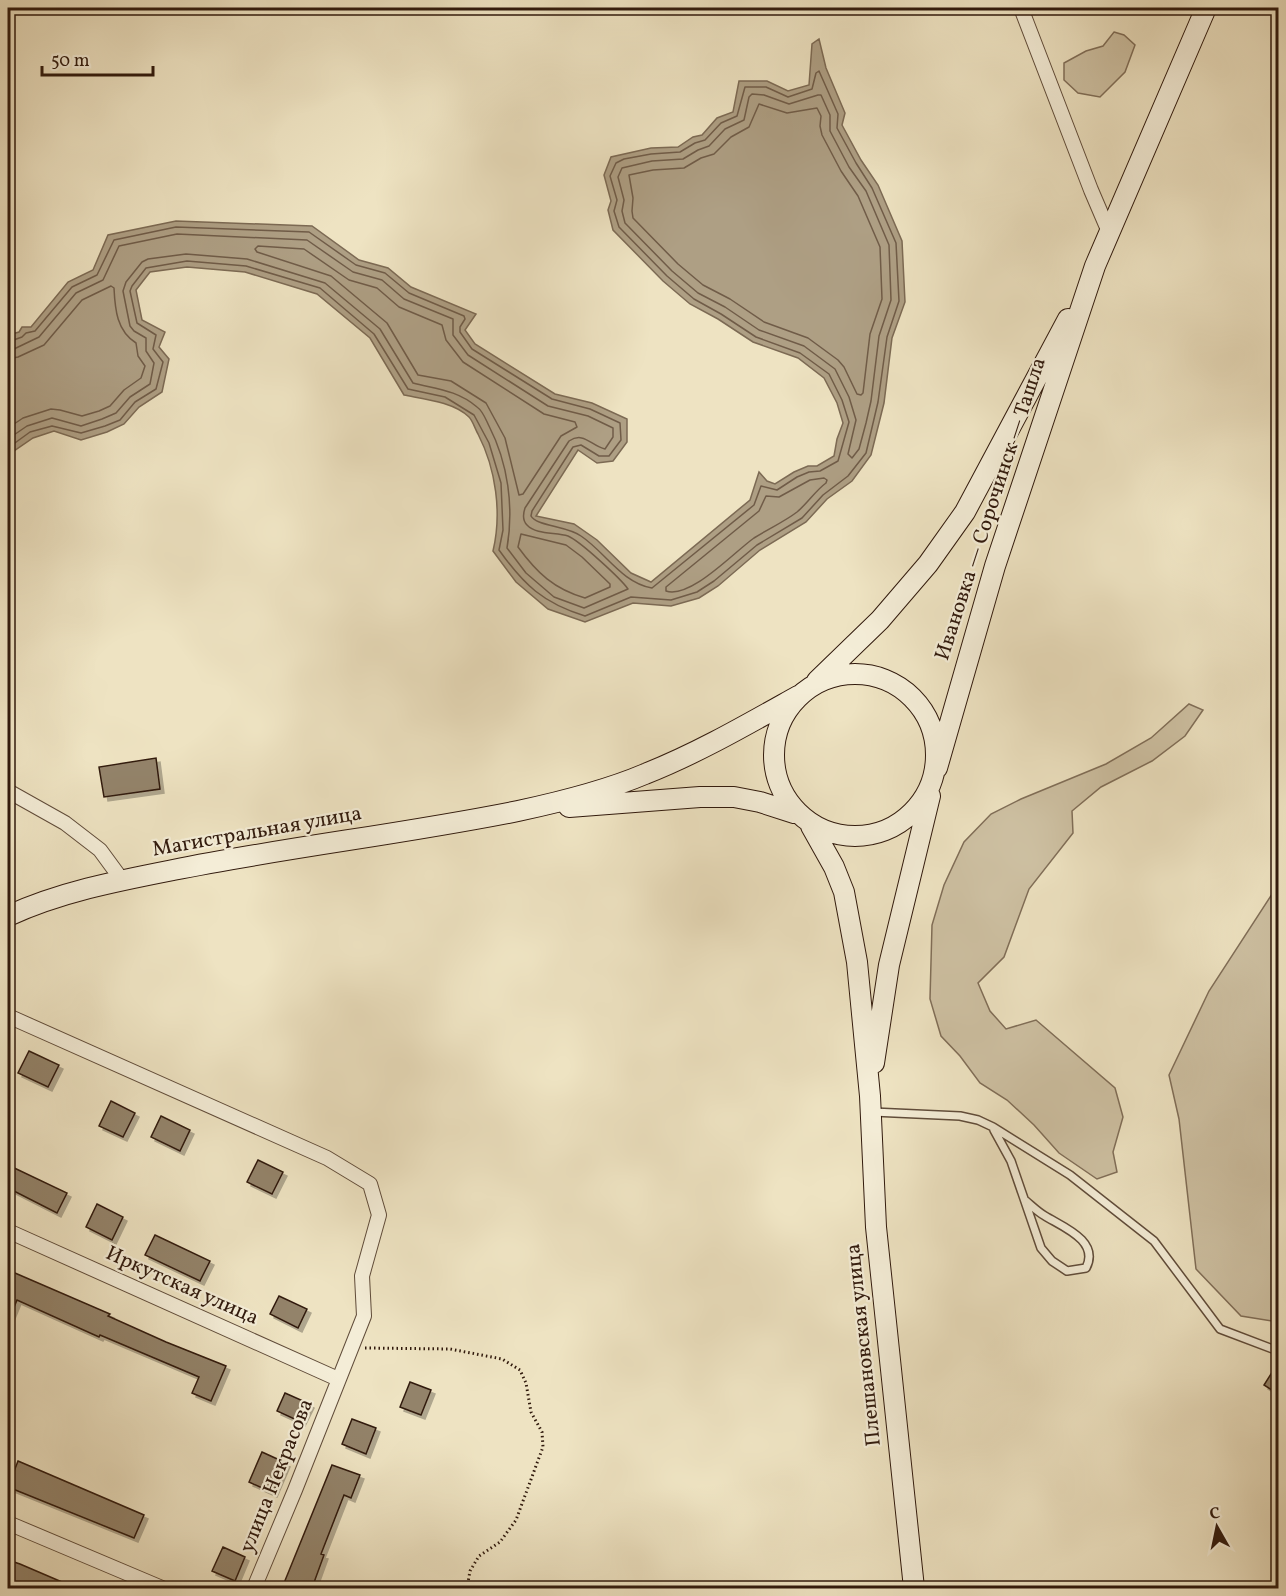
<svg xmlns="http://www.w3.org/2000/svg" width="1286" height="1596" font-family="Vollkorn,serif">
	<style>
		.green { fill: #cec1a3; stroke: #806e58; stroke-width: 1.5 }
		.water { fill: #ae9f84; stroke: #7c6a54; stroke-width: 1.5 }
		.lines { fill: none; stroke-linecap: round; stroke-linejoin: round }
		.shore { stroke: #705c48; stroke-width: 1.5 }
		.building { fill: #93836b; stroke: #311a0d; stroke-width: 1.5; filter: url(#shadow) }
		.service-casing { stroke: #604c3a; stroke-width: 10 }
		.minor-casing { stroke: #604c3a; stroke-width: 16 }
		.secondary-casing { stroke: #311a0d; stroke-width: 22 }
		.path { stroke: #311a0d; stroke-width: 3; stroke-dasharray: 1.5 3; stroke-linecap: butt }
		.service { stroke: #f4edd7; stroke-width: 7 }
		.minor { stroke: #f4edd7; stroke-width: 14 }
		.secondary { stroke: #f4edd7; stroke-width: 20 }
		.labels { text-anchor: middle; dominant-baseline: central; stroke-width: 4.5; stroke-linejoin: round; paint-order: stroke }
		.street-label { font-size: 21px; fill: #311a0d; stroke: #f4edd7 }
	</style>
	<defs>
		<filter id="shadow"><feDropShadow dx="4" dy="4" stdDeviation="0" flood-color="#0004"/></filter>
	</defs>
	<rect width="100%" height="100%" fill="#eee3c2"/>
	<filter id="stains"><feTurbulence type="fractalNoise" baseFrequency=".00333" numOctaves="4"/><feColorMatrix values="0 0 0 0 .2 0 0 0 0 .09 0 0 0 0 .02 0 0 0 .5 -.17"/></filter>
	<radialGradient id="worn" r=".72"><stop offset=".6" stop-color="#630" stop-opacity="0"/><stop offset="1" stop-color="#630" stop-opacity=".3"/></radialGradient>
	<!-- green -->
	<path class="green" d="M1114,32L1124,35L1135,45L1125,72L1100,97L1078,93L1064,80V63L1086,51L1103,46Z
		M1189,704L1203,710L1185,736L1152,761L1101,787L1072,811L1073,833L1029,889L1004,957L978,983L990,1011L1006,1029L1036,1020L1115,1088L1123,1117L1113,1152L1117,1172L1097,1179L1059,1153L1034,1125L1007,1100L980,1083L960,1056L941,1036L930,999L932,925L944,885L964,842L991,814L1021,799L1106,764L1151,738Z
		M1278,885V1322L1241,1316L1196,1269L1179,1119L1169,1075L1209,991Z"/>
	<!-- water -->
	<path class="water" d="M819,39L826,68L845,113L842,125L861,160L878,185L902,241L905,302L892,338L884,403L871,455L852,481L827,499L806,522L760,550L718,586L699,598L671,606L633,603L585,622L548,609L516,582L493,551C502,513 496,469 478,434C475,429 473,421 469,417C454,402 424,399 404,395L370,338L317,294L245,272L187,267L150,272L136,290L142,320L165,332L159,347L169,359L162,392L139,407L124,424L107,432L81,440L54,431L33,438L8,455V339L12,334L19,332L22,327H31L68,282L93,270L108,235L176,221L312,226L359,260L388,268L411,287L476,314L465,330L475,344L555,394L592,403L627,419V442L613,461L597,463L578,450L536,516L574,524L597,540L631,573L651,582L750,500L759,472L767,481L775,484L794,472L808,466H817L834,456L837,439L843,423L837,403L824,378L798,358L753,342L718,319L690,304L663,281L613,230L608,210L611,201L604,175L611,157L651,148L678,147L693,137L702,135L717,118L733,112L739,81H767L788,91L809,85L812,44Z"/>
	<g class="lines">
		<!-- shore -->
		<path class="shore" d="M752,94L764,95L789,104L818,95H821L830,115V131L849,167L866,191L889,245L891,300L879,336L871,401L866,423L859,449L852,458L848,454L856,420L849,397L835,369L804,346L759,330L725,307L698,293L672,271L625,223L622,211L624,200L618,177L622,168L652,161L683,159L698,150L709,146L725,129L744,120L749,97Z
			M759,104L787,113L817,108L821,116L820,126L822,135L841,171L858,196L880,247L882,299L870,334L863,393L861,395L857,394L844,367L838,360L808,338L764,322L730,299L703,285L678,264L633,218L632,211L633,198L629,175L653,170L684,168L701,158L714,154L731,137L749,127Z
			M258,246L304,249L349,280L377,288L399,307L442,325L446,340L463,362L544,414L575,422L577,427L561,436L523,494L519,495L505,438L486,403L451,381L418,375L387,323L331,276L257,252L255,249Z
			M8,342L22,337L26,333L35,331L72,287L97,275L114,240L176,227L309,232L356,265L385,273L409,293L464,316L465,319L460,327V332L472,349L552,399L590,409L620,423L621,440L609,456H599L581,445L573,447L532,511L531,516C536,526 568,526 581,536C605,552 622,583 652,588L754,505L761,486L777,490L797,477L809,472L820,471L838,461L849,422L842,400L829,374L800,353L756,337L721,314L694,299L667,276L619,227L614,211L617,200L610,176L616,163L624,159L651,154L680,152L695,143L705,140L721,123L737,116L745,87H766L788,97L812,89L816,73L819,71L838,114L837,128L856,163L872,188L896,243L899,301L887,337L878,402L866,453L848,476L823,495L802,518L757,545L714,581L697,592L671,600L631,597L585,616C543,603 524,585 499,550L503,530L501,483L489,443L474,415L445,397L408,389L374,334L320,288L246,266L187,261L146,268L132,286L130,291L137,323L156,335L153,349L163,362L156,389L135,402L120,420L105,426L81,433L52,426L30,432L8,448
			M8,350L14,349L39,337L76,293L103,280L119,246L177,234L307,240L353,272L382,280L404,299L453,319V335L468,355L548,406L588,416L613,428V437L605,449C591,446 584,431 569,441L525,508C523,514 522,520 527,525C536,535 556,532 568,536C580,541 621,579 628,589L584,608L554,597L526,573L507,548C514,507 508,463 489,426C486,420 483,411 477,407C457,390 436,389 413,383L380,329L325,283L247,259L186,254L148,259L142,262L126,282L123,291L130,326L134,331L146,338V351L154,363L150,384L130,397L116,413L102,419L81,426L52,418L27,426L8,439
			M8,359L18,357L44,345L82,300L111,286L114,288C115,310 117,331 136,343L138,356L145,366L141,378L124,390L110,406L99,411L82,416L60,410L51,409L23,418L8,428
			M824,478L827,480L826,483C815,491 808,503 797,512C784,522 768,529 754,538C734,552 691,599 666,591V587L759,511L766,496L779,497L810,480Z
			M521,534L566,545L582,557L610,584V587L585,598C554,589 537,573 518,547Z"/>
	</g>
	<!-- building -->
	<path class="building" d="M156,758L160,789L104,797L99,767Z
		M29,1051L59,1065L48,1087L18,1073Z
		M111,1101L135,1113L123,1137L99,1126Z
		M161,1116L190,1130L180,1151L151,1137Z
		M258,1160L283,1172L272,1194L247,1182Z
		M8,1165L67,1193L57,1213L8,1188Z
		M97,1204L123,1217L112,1240L86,1227Z
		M155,1235L210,1261L200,1281L145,1255Z
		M8,1270L110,1314L108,1316L166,1342L226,1366L211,1401L192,1393L199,1377L100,1335L99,1337L17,1300L8,1322Z
		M279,1296L307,1309L298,1328L270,1314Z
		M1278,1363V1394L1264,1385Z
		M410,1382L431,1390L421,1415L400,1407Z
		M285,1393L310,1404L301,1422L277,1411Z
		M352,1419L376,1428L366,1454L342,1444Z
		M262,1452L286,1463L273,1493L249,1482Z
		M18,1461L144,1515L134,1538L8,1487Z
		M332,1465L360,1475L351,1498L344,1495L321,1554L324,1555L312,1588H282Z
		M223,1547L245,1557L235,1581L212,1571Z
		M8,1560L20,1564L76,1588H16L8,1585Z"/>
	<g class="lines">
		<defs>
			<path id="service" d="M873,1112L960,1116L978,1120L993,1127L1070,1175L1154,1241L1220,1329L1278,1351
				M994,1130L1011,1161L1041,1248L1052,1261L1067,1271L1086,1268C1100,1241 1063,1227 1045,1216C1038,1212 1032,1206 1026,1201"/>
			<path id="minor" d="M1021,8L1091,190L1109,232
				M8,791L65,823L100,850L122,880
				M8,1016L327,1158L370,1184L379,1215L362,1276L364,1316L295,1490L254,1588
				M8,1231L338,1379
				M8,1523L162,1588"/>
			<path id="secondary" d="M774 755a81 81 0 1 1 162 0a81 81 0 1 1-162 0Z
				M817,681L880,620L928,564L965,512L1068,319
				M937,768L995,566L1095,266L1206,8
				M569,807L700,797H734L760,802L794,813
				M811,826L834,867L844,892L857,962L870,1096L876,1227L914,1588
				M8,916C60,892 117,881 173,870C288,847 404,834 518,811C560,802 605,791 645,774C698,753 748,724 798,696
				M874,1063L889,965L930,796"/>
		</defs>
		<!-- service casing -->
		<use href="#service" class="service-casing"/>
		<!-- minor casing -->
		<use href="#minor" class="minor-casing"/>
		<!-- secondary casing -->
		<use href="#secondary" class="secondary-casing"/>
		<!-- path -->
		<path class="path" d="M365,1348L450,1349L502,1359L520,1370L526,1383L531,1412L542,1432L543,1447L516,1520L500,1542L479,1556L470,1571L467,1588"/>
		<!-- service -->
		<use href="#service" class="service"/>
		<!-- minor -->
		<use href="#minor" class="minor"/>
		<!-- secondary -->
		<use href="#secondary" class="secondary"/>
	</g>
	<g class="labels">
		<!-- street labels -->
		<g class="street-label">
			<text transform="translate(991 509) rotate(-72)">Ивановка — Сорочинск — Ташла</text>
			<text transform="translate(257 832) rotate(-10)">Магистральная улица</text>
			<text transform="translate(182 1286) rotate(24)">Иркутская улица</text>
			<text transform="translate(864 1345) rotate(-96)">Плешановская улица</text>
			<text transform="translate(277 1476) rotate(-68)">улица Некрасова</text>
		</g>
	</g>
	<!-- margin -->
	<rect width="1286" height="1596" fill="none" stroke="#eee3c2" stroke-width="30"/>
	<rect x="9" y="9" width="1268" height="1578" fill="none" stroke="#311a0d" stroke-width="3"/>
	<rect x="15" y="15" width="1256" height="1566" fill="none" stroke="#311a0d" stroke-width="1.5"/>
	<!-- north arrow -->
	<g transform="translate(1217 1527) rotate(351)" stroke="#f4edd7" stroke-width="4.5" paint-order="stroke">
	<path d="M0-4.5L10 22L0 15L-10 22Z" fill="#311a0d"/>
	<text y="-9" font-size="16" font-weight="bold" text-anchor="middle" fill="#311a0d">С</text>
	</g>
	<!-- scale -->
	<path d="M42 66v9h111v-9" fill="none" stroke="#311a0d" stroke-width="3"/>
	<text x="51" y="66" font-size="18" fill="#311a0d" stroke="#f4edd7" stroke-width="4.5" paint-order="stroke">50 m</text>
	<rect width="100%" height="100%" filter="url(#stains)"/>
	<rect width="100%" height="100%" fill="url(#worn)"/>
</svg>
